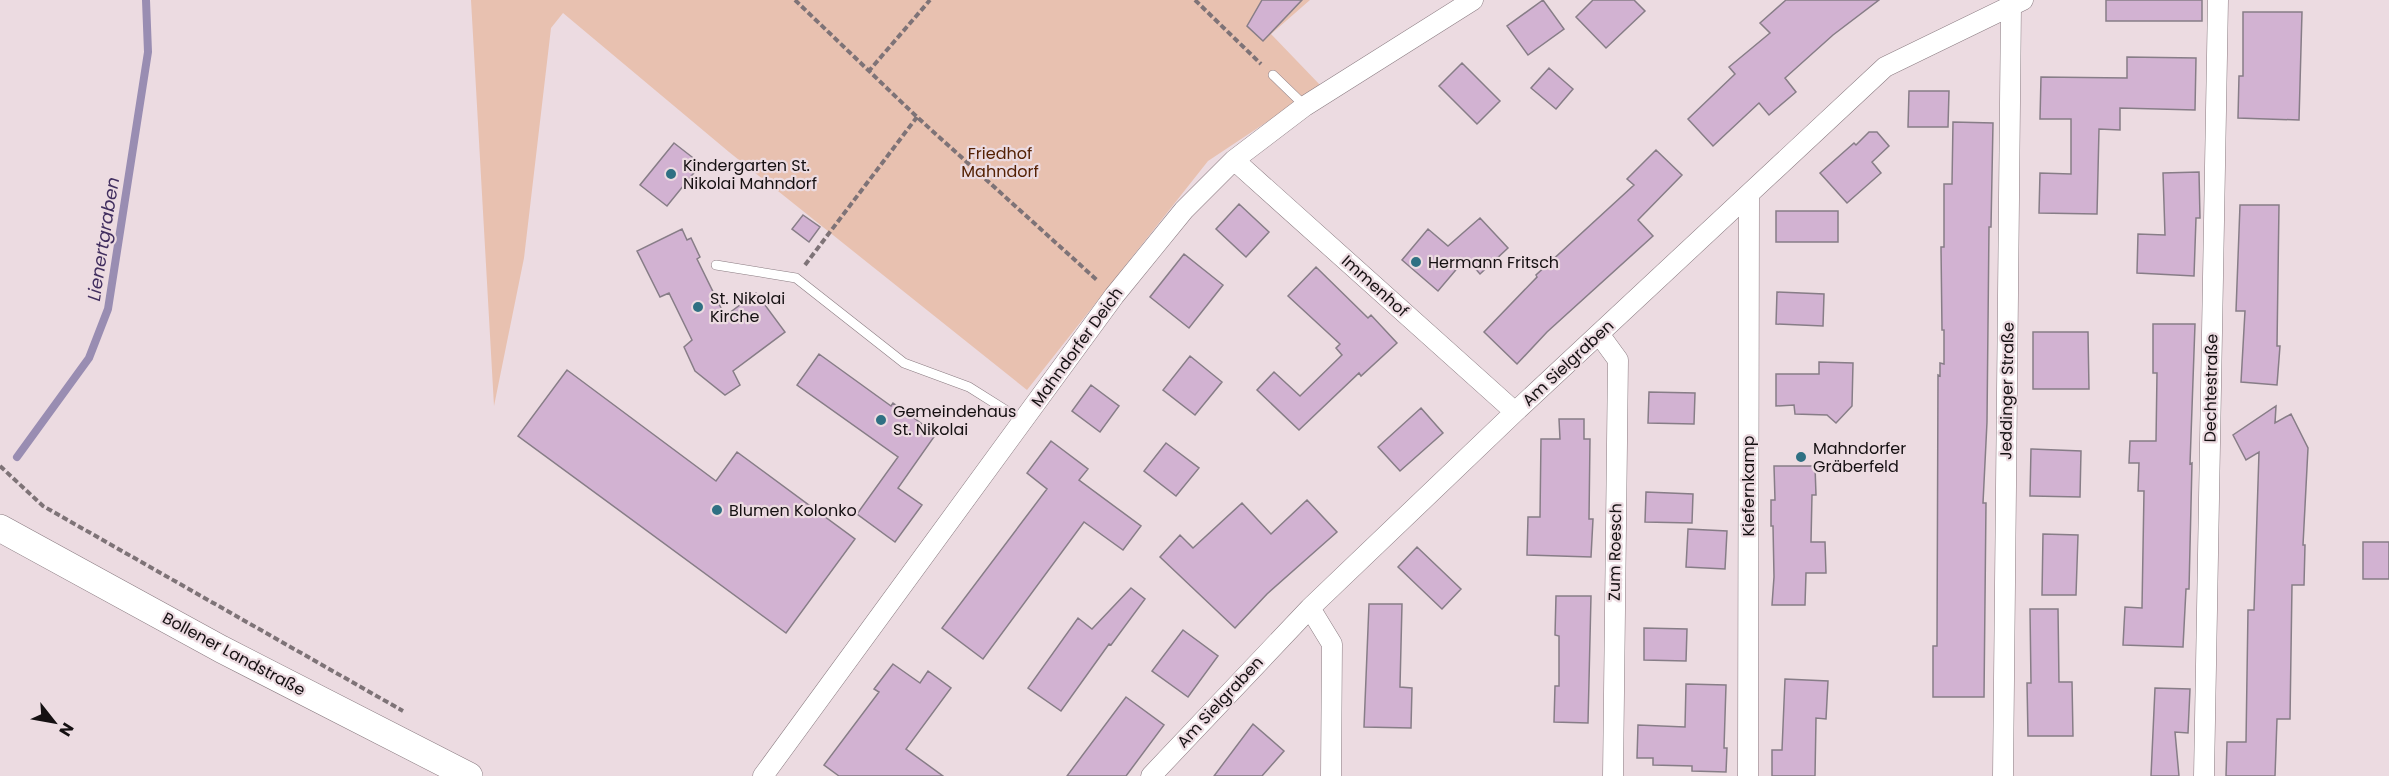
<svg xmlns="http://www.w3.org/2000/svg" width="2389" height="776" font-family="Poppins,sans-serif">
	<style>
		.green { fill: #e8c1b0 }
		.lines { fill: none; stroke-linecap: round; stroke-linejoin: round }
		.stream { stroke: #998db2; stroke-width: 8 }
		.building { fill: #d2b2d2; stroke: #877d87; stroke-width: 1.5 }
		.lane-casing { stroke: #8a7b81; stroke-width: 10 }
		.street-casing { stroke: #8a7b81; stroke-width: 21 }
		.secondary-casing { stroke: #8a7b81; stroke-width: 28 }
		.path { stroke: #7e7377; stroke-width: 4; stroke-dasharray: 6 3; stroke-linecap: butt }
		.lane { stroke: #fff; stroke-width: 9 }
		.street { stroke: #fff; stroke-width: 20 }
		.secondary { stroke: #fff; stroke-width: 27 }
		.poi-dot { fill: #2f7083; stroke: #ecdbe1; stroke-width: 2 }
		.labels { text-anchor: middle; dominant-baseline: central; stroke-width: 4.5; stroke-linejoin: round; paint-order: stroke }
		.park-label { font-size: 16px; fill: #542104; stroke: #ecdbe1 }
		.poi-label { font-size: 16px; fill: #151012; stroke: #ecdbe1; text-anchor: start }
		.street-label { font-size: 16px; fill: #151012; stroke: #ecdbe1 }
		.water-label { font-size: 18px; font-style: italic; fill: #412e5f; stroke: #ecdbe1 }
	</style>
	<rect width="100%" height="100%" fill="#ecdbe1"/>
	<!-- green -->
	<path class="green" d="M471,0H1310L1271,34L1321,86L1208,161L1027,390L729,152L563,13L551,28L524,258L494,406Z"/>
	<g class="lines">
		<!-- stream -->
		<path class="stream" d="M17,457L89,358L108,309L148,52L146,0"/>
	</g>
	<!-- building -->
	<path class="building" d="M1262,0H1302L1263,41L1247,26Z
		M1543,0L1564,29L1528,55L1507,26Z
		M1593,0H1634L1645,11L1606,48L1576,17Z
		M1786,0H1879L1833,35L1785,78L1796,92L1769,115L1759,103L1713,146L1688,119L1735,74L1729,67L1770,33L1760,23Z
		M2106,0H2202V21H2106Z
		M2243,12H2302L2299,120L2238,118L2239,76H2243Z
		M2127,57L2196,58L2195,110L2120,108V130L2099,129L2097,214L2039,213L2040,173L2071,174V119H2040L2041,77L2127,78Z
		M1462,63L1500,101L1477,124L1439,86Z
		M1549,68L1573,89L1556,109L1531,88Z
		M1909,91H1949L1948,127H1908Z
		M1953,122L1993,123L1991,227H1989L1987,422L1983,503H1986L1984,697H1933V646H1937L1938,375L1940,376V363L1944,364V330H1942L1941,247H1944V184H1952Z
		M1869,132H1877L1889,146L1872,162L1881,173L1847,203L1820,173L1854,143L1856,145Z
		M674,143L701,164L667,206L640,185Z
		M1656,150L1682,175L1638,220L1653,236L1547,332L1517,364L1484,332L1537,277L1536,275L1634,185L1627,179Z
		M2199,172L2200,218H2196L2194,276L2137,273L2138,234L2165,235L2163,173Z
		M1239,204L1269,232L1246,257L1216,229Z
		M2240,205H2279L2277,346H2280L2277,385L2241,382L2245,311H2236Z
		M1776,211H1838V242H1776Z
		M803,215L820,227L809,242L792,229Z
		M1480,218L1508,248L1480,274L1466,258L1438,291L1402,260L1428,229L1448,246Z
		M682,229L687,240L691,238L700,257L697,259L725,316L756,293L785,332L733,371L740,385L725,395L695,371L684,347L692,340L669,293L660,297L637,251Z
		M1184,254L1223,285L1189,328L1150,297Z
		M1316,267L1368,318L1371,315L1397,343L1361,376L1359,373L1299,430L1257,390L1274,372L1300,396L1342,355L1336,348L1340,344L1288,296Z
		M1777,292L1824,294L1823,326L1776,324Z
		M2153,324H2195L2190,464L2192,463L2189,589H2186L2183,647L2123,645L2125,607L2142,608L2144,491H2138L2139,463H2129L2130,441H2156L2157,373H2153Z
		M2033,332H2088L2089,389H2033Z
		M819,354L891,406L893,403L936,434L898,488L922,505L895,542L857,514L898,457L797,385Z
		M1190,356L1222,382L1195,415L1163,390Z
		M1819,362L1853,363L1852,406L1836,423L1827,415L1795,414L1794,405L1776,406V374H1819Z
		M567,370L716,481L737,452L855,539L786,633L518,436Z
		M1091,385L1119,406L1100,432L1072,411Z
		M1649,392L1695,393L1694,424L1648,423Z
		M2276,406L2275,423L2291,414L2308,448L2303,545H2305L2304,585H2292L2290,719H2277L2275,776H2226L2227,742H2246L2248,610H2254L2259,452L2246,460L2233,435Z
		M1421,408L1443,433L1400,471L1378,447Z
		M1559,419H1584V439H1590L1589,519H1593L1591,557L1527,555L1528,517H1540L1541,439H1560Z
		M1051,441L1088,469L1079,480L1141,526L1123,550L1084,522L983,659L942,628L1047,489L1027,473Z
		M1166,443L1199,468L1176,496L1144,471Z
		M2031,449L2081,451L2080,497L2030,496Z
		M1774,466H1815L1816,495H1812L1811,542H1825L1826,573H1806L1805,605H1772L1774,577L1773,526H1771V500H1775Z
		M1646,492L1693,494L1692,523L1645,522Z
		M1307,500L1337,532L1267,594L1235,628L1160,557L1180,535L1193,548L1242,503L1271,534Z
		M1688,529L1727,531L1725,569L1686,567Z
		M2043,534L2078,535L2076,595H2042Z
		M2363,542H2389V579H2363Z
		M1417,547L1461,589L1442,609L1398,567Z
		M1131,588L1145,599L1111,645L1109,644L1061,711L1028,688L1078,618L1092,629Z
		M1556,596H1591L1588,723L1554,722L1555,686H1559V636L1555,635Z
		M1369,604H1402L1400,687L1412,688L1411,728L1364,727Z
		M2030,609H2058L2059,682H2072L2073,736H2028L2027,683H2031Z
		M1644,628L1687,629L1686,661L1644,660Z
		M1183,630L1218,656L1188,697L1152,671Z
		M893,664L920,683L928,671L951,688L906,749L943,776H839L824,765L879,692L874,689Z
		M1785,679L1828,681L1826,719L1816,718L1815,776H1772V750H1782Z
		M1686,684L1726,685L1724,748H1727L1726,772L1692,771V766L1653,765V758H1637L1638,725L1685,727Z
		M2155,688L2190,689L2188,733L2175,732L2179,776H2151Z
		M1126,697L1164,725L1126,776H1067Z
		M1253,724L1284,751L1262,776H1214Z"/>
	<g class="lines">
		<defs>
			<path id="lane" d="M1273,75L1305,106
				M716,265L796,278L904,363L969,387L1023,421"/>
			<path id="street" d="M1234,160L1515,412
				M1599,334L1618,360L1613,776
				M1310,608L1332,644L1331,776
				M763,776L1114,296L1184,210L1234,160L1305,106L1473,0
				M1151,776L1310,608L1515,412L1885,67L2023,0
				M1748,776L1749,196
				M2003,776L2011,6
				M2204,776L2218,0"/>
			<path id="secondary" d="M0,528L221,649L469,776"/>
		</defs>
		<!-- lane casing -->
		<use href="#lane" class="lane-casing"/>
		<!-- street casing -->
		<use href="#street" class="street-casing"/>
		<!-- secondary casing -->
		<use href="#secondary" class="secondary-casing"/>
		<!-- path -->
		<path class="path" d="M795,0L917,117L1098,281
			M1195,0L1261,64
			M868,72L930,0
			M805,265L917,117
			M0,466L43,506L403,711"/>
		<!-- lane -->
		<use href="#lane" class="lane"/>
		<!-- street -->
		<use href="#street" class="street"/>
		<!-- secondary -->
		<use href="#secondary" class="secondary"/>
	</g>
	<!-- markers -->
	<g class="poi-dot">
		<circle cx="671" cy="174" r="6"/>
		<circle cx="1416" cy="262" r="6"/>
		<circle cx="698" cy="307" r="6"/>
		<circle cx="881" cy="420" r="6"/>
		<circle cx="1801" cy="457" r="6"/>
		<circle cx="717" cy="510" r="6"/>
	</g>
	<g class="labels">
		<!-- park labels -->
		<g class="park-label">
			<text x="1000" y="153">Friedhof<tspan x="1000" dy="18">Mahndorf</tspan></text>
		</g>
		<!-- poi labels -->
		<g class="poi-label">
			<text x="683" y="165">Kindergarten St.<tspan x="683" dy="18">Nikolai Mahndorf</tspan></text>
			<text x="1428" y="262">Hermann Fritsch</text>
			<text x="710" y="298">St. Nikolai<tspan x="710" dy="18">Kirche</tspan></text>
			<text x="893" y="411">Gemeindehaus<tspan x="893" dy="18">St. Nikolai</tspan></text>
			<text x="1813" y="448">Mahndorfer<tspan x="1813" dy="18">Gräberfeld</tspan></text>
			<text x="729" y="510">Blumen Kolonko</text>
		</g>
		<!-- street labels -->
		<g class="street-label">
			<text transform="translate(1375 286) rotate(42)">Immenhof</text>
			<text transform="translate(1077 347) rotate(-54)">Mahndorfer Deich</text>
			<text transform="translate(1568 363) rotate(-43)">Am Sielgraben</text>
			<text transform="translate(2211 388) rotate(-89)">Dechtestraße</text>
			<text transform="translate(2007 391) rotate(-89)">Jeddinger Straße</text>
			<text transform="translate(1748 486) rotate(-90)">Kiefernkamp</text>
			<text transform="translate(1615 552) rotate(-89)">Zum Roesch</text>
			<text transform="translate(234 654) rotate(28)">Bollener Landstraße</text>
			<text transform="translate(1220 702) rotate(-47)">Am Sielgraben</text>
		</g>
		<!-- water labels -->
		<g class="water-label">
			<text transform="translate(103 239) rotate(-81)">Lienertgraben</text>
		</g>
	</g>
	<!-- north arrow -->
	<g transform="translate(54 722) rotate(121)" stroke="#ecdbe1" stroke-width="4.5" paint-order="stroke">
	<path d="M0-4.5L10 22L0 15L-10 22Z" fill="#151012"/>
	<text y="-9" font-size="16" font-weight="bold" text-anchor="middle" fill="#151012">N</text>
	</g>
</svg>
